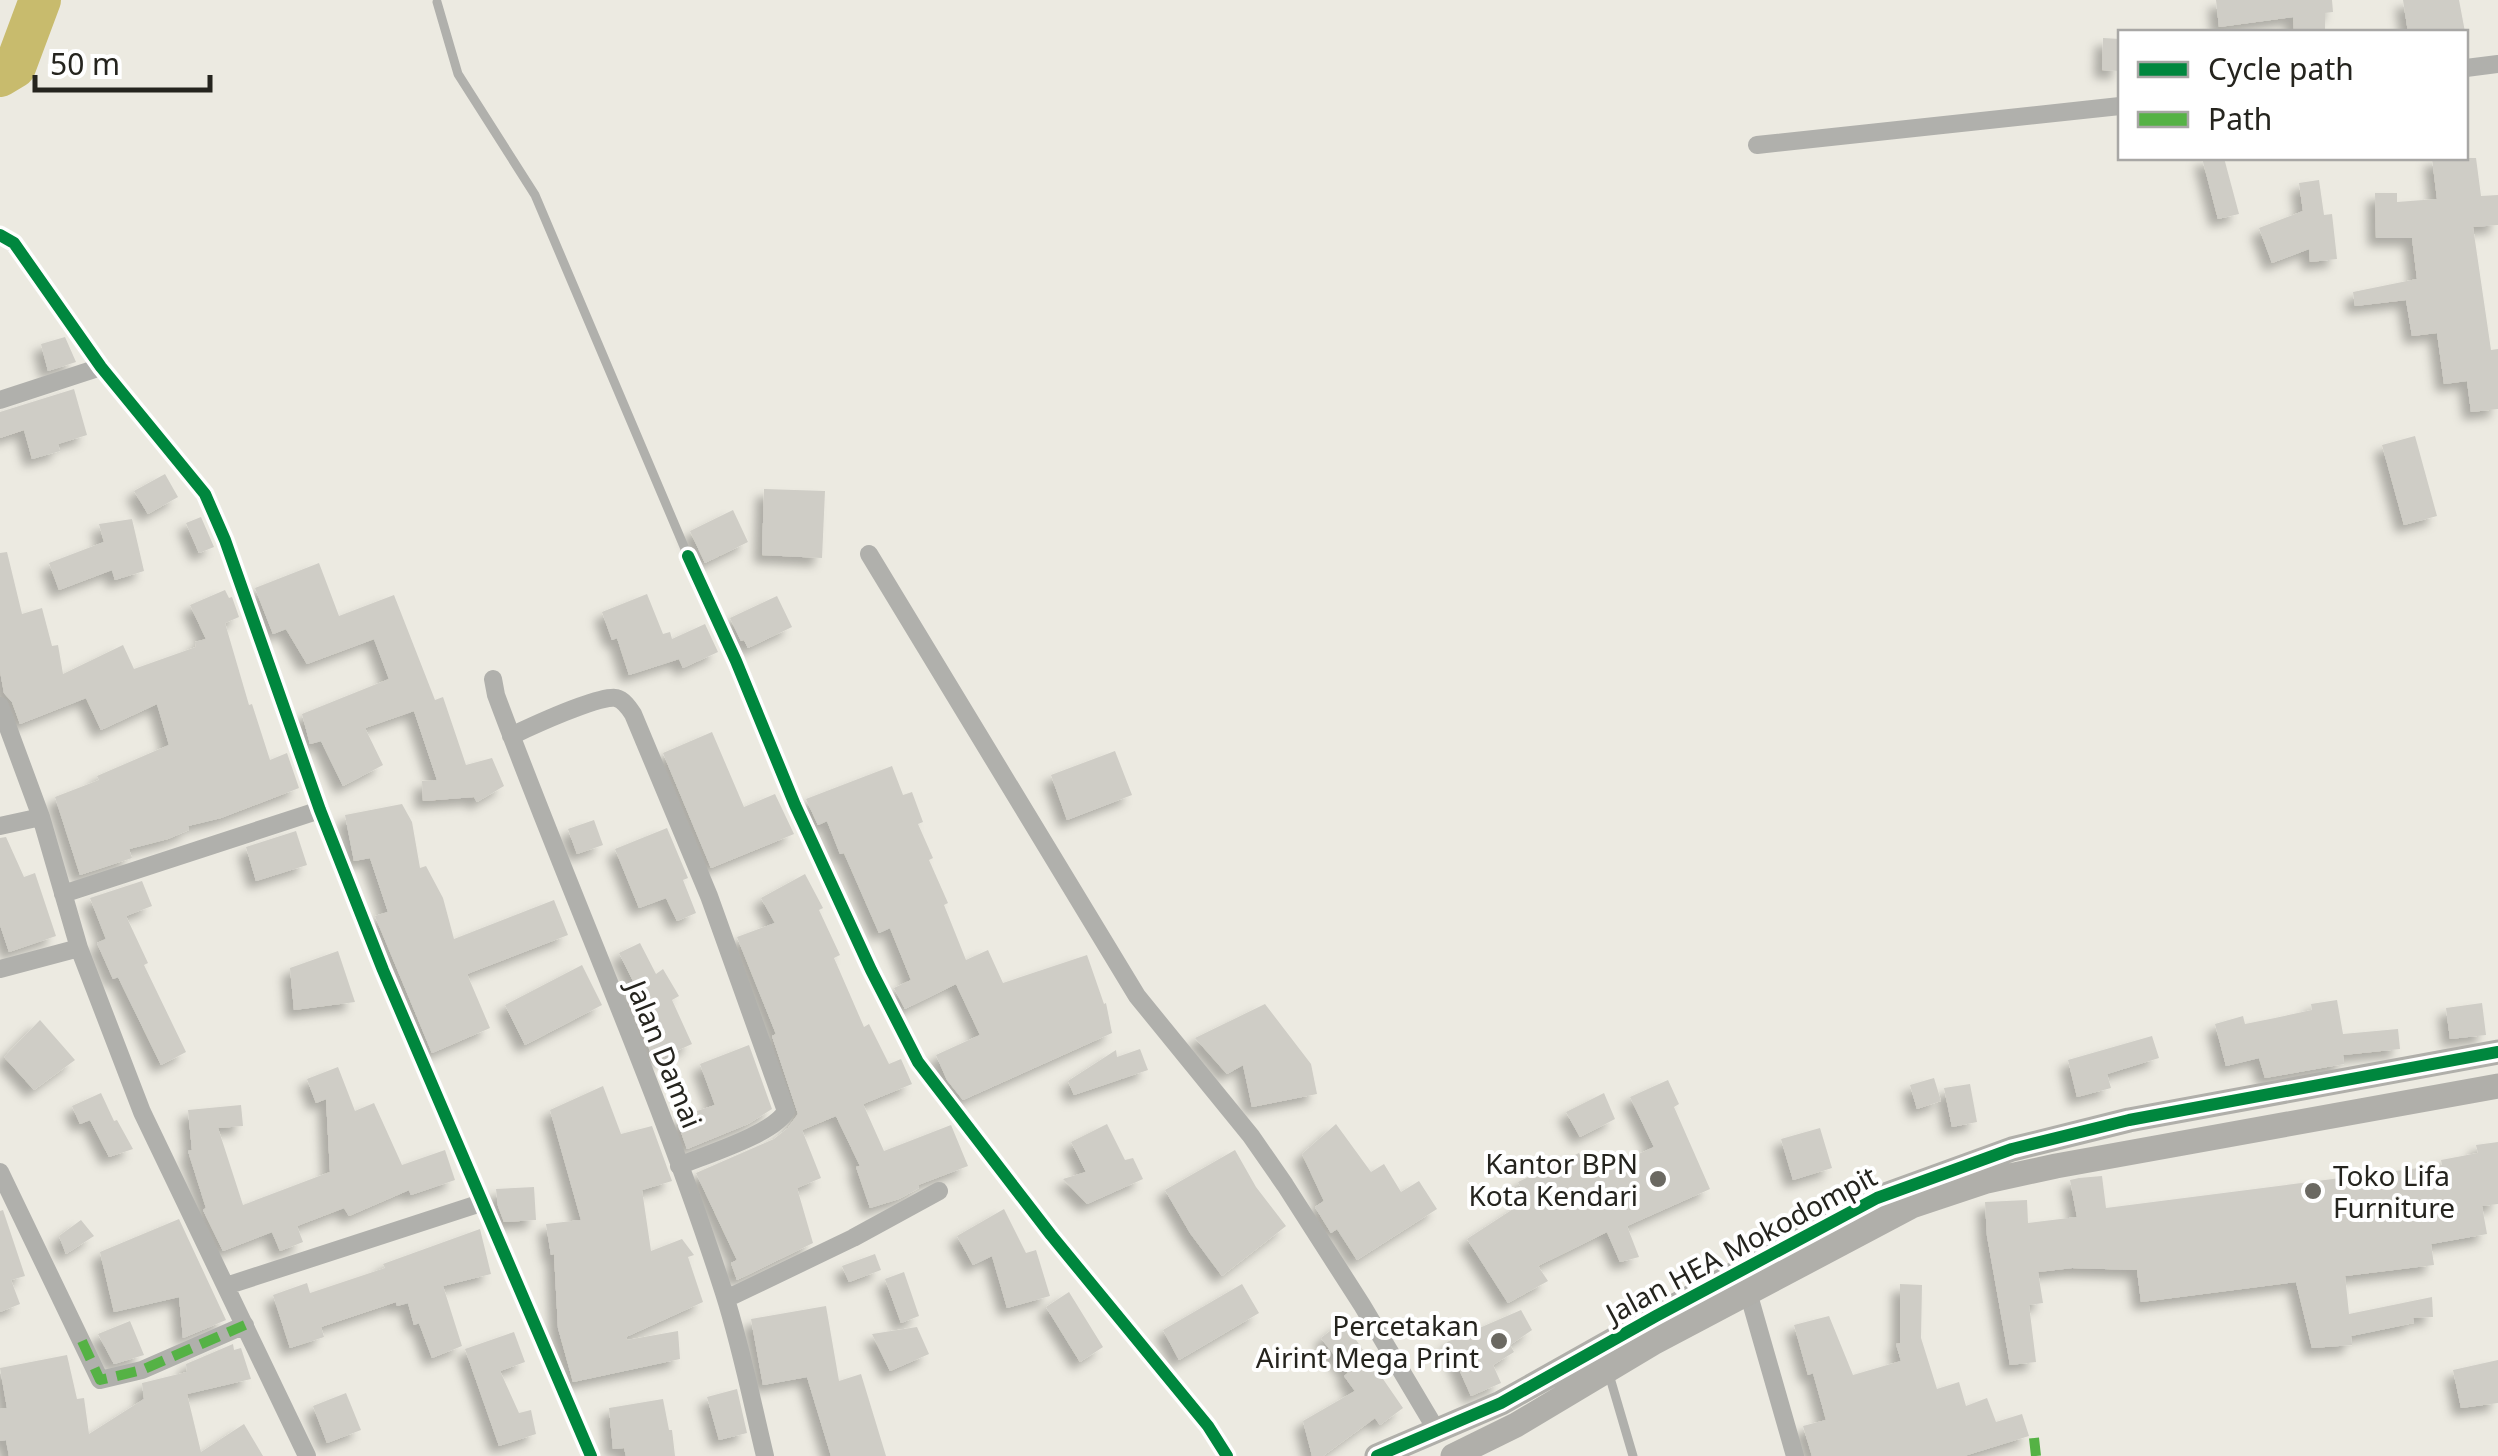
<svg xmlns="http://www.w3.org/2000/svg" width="2498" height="1456" font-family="'Noto Sans',sans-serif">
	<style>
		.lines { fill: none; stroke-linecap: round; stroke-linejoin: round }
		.river { stroke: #c8bb6d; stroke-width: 42 }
		.building { fill: #cfcdc6; filter: url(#shadow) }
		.lane { stroke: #b0b0ac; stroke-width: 9 }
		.street { stroke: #b0b0ac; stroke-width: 18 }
		.secondary { stroke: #b0afaa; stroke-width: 25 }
		.quiet { stroke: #55b245; stroke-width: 10; stroke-dasharray: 20 10; stroke-linecap: butt }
		.cycleway-casing { stroke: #fff; stroke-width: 19 }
		.cycleway { stroke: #00873e; stroke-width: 12 }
		.poi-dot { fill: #6b6962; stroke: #fff; stroke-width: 4 }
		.labels { text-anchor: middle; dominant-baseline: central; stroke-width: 8; stroke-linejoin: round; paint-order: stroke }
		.street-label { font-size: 28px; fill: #25241e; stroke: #fff }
		.poi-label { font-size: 28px; fill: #25241e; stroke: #fff; text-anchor: end }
	</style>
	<defs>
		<filter id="shadow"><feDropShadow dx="-8" dy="8" stdDeviation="5" flood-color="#0004"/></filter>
	</defs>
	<rect width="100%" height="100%" fill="#eceae1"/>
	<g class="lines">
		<!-- river -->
		<path class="river" d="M0,76L15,67L40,0"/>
	</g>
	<!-- building -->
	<path class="building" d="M2216,0H2332L2333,12L2325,13V32H2294L2293,17L2219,27Z
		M2403,0H2459L2465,32H2408Z
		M2103,38L2120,39V71L2102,70Z
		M2202,158H2224L2239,214L2218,219Z
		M2432,158H2476L2481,196L2498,195V225L2473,227L2491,350L2498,349V409L2471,412L2467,381L2444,384L2437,333L2412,336L2406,300L2355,306L2353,292L2417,279L2412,238H2376L2375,193H2397V202L2437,199Z
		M2319,180L2324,215L2332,214L2337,259L2310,262L2309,249L2272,263L2259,228L2303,211L2299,183Z
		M65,337L76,362L48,371L41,344Z
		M74,389L87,435L58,444L60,451L32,459L24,430L0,438V412Z
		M2415,436L2437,516L2404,525L2382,445Z
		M165,474L178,497L148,514L134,491Z
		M764,489L825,491L822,558L762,555Z
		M733,510L748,542L705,563L690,531Z
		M201,517L214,547L199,553L186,523Z
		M132,519L144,571L115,580L112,570L59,590L49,563L104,542L99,524Z
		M7,552L22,614L42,608L52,646L58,645L63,674L123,645L134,669L196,647L195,642L206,639L190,605L225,590L229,598L232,597L239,617L225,623L249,705L252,704L270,760L287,753L299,788L221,818L188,826L189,830L168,839L129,849L132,858L80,875L55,797L99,780L97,776L169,745L157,704L101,730L86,698L20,724L12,702L4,693L0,671V553Z
		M319,563L339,616L394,595L435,700L443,697L466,765L492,758L504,786L477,802L474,797L423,801L422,781L437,780L414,711L365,728L383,765L343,786L321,741L310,744L302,714L389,679L374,639L307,664L286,629L273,634L255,588Z
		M647,594L663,634L670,632L672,639L705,624L718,652L683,668L679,659L629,675L617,638L612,640L602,612Z
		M777,596L792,627L748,648L744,640L741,641L730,618Z
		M712,732L744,807L775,794L794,834L711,868L663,753Z
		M1115,751L1132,795L1067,820L1051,775Z
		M892,766L903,795L912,792L923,822L918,824L933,858L929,860L948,903L944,905L966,960L988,950L1003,983L1087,955L1104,1004L1106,1003L1112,1033L963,1100L947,1080L936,1055L980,1035L956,984L905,1009L894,988L911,980L890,928L879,933L844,853L840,854L827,821L818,825L806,799Z
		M402,804L412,822L420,868L426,866L443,898L454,939L554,900L568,935L467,974L490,1028L432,1053L375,916L388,912L370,858L354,861L345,815Z
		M594,820L603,845L577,854L568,829Z
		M667,828L688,878L683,880L696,913L677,921L666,898L639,908L615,849Z
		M296,831L307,865L256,881L246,847Z
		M6,837L24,877L35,873L56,936L9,952L0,925V838Z
		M805,874L823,908L819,910L840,955L834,958L864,1027L869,1024L889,1064L901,1059L912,1084L863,1104L884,1151L951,1125L968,1166L918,1185L919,1188L899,1199L870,1208L856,1167L860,1166L836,1116L802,1130L821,1178L797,1188L813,1243L737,1280L731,1263L737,1260L696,1173L774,1139L788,1128L798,1114L772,1036L776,1034L737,937L775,923L761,898Z
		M142,881L152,906L126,916L148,963L144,965L186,1052L161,1065L118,977L113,979L97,943L106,939L90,898Z
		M640,943L656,974L663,969L679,996L672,1000L692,1044L654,1061L626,990L635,985L619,953Z
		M338,951L355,1002L294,1010L290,968Z
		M582,965L602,1005L525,1045L505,1005Z
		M2337,1000L2343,1034L2398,1029L2400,1049L2343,1055L2344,1064L2265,1078L2259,1058L2226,1066L2215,1024L2243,1016L2245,1024L2275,1018L2312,1010L2311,1004Z
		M2482,1003L2486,1035L2450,1039L2446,1008Z
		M1265,1004L1311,1064L1317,1094L1252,1107L1243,1065L1227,1074L1195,1038Z
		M40,1020L75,1060L34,1090L4,1057Z
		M2152,1036L2159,1058L2107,1074L2111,1088L2077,1097L2068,1060Z
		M749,1045L772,1109L748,1124L687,1149L676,1118L715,1105L700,1064Z
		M1140,1049L1148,1070L1074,1095L1068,1081L1116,1050L1117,1057Z
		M338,1067L355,1111L374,1103L402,1165L445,1150L455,1180L411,1195L409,1190L349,1216L344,1208L297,1226L303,1242L280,1251L272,1232L223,1251L203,1210L206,1208L188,1151L192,1150L188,1110L241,1105L243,1126L218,1128L243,1205L330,1172L326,1099L316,1103L307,1079Z
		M1934,1078L1941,1101L1917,1109L1910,1085Z
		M1668,1080L1679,1104L1674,1107L1710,1189L1627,1226L1639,1257L1620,1262L1607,1232L1538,1266L1548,1281L1508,1303L1467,1239L1527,1200L1518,1182L1579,1153L1590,1176L1654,1147L1630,1097Z
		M1970,1084L1977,1122L1952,1127L1944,1088Z
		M603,1086L621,1134L652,1126L672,1181L642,1190L651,1251L682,1239L694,1255L688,1257L703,1302L626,1337L627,1340L678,1331L680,1359L573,1382L558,1328L554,1254L551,1255L546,1224L581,1220L550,1110Z
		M101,1093L114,1121L117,1120L133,1149L109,1157L90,1120L80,1124L72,1106Z
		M1604,1093L1615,1119L1580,1137L1566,1112Z
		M1107,1124L1125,1160L1133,1158L1143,1179L1087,1204L1063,1179L1086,1172L1071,1142Z
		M1336,1124L1371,1172L1384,1164L1401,1192L1419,1181L1437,1209L1357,1260L1337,1229L1331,1233L1315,1207L1324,1201L1302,1154Z
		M1820,1128L1832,1168L1793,1180L1781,1139Z
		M2498,1142V1204L2482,1206L2487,1234L2431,1244L2434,1265L2345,1276L2349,1314L2432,1297L2433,1317L2413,1318L2414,1323L2351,1336L2352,1345L2312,1348L2296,1282L2141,1302L2137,1270L2072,1268L2038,1272L2043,1303L2029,1305L2036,1362L2010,1365L1987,1236L1985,1202L2027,1200L2028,1223L2077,1217L2070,1180L2079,1178L2102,1176L2106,1208L2442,1165L2441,1160L2478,1153L2476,1145Z
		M1235,1150L1256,1187L1286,1226L1222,1276L1190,1233L1165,1190Z
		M534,1187L536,1220L504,1222L498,1206L496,1189Z
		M1004,1209L1026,1253L1036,1250L1050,1296L1007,1308L992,1256L973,1265L957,1236Z
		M3,1210L25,1276L11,1280L20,1304L0,1312V1211Z
		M179,1219L226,1320L183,1338L179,1297L114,1312L100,1252Z
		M81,1220L94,1236L66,1254L59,1236Z
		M480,1229L491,1274L443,1286L462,1346L432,1358L419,1323L414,1325L408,1303L397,1306L396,1302L321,1327L324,1337L290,1348L273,1295L307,1283L310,1293L385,1268L383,1264Z
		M875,1254L881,1270L849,1282L842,1266Z
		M904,1272L919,1316L901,1323L885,1279Z
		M1242,1284L1259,1313L1179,1360L1163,1330Z
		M1900,1284L1922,1285L1921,1338L1937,1389L1959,1382L1966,1406L1987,1398L1996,1422L2022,1414L2029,1436L1964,1456H1812L1803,1426L1826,1420L1813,1373L1808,1375L1794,1325L1829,1316L1853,1375L1901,1361L1896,1344L1900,1343Z
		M1069,1292L1103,1347L1080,1362L1046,1307Z
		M826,1306L839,1381L861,1374L886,1456H831L807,1377L763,1385L751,1319Z
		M1521,1310L1532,1330L1510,1345L1514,1352L1493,1365L1501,1383L1471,1396L1447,1342Z
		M130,1321L144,1355L114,1364L98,1334Z
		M1343,1321L1403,1408L1380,1425L1375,1418L1323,1456H1312L1303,1421L1355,1391L1344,1376L1348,1373L1321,1338Z
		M917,1327L929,1354L890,1371L872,1334Z
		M514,1332L525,1362L500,1371L519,1413L531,1410L536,1434L499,1446L465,1349Z
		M233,1344L234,1350L241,1348L251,1379L187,1394L201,1452L244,1424L263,1456H9L6,1440L0,1441V1409L7,1408L0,1368L67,1355L77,1399L84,1398L89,1434L144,1399L142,1383L187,1372L186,1364Z
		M2498,1360V1403L2461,1408L2453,1370Z
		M737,1389L747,1433L719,1440L707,1397Z
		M346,1393L361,1430L327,1443L313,1406Z
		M663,1399L669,1430H672L675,1456H626L624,1448L613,1449L609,1408Z"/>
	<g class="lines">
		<!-- lane -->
		<path class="lane" d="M437,2L458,74L535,195L688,556
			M1608,1371L1633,1456"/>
		<!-- street -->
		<path class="street" d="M2466,68L2498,64
			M1757,145L2120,106
			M0,235L14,243L101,367L205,494L225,540L320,810L383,970L591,1456
			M0,400L101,367
			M869,554L1137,996L1251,1136L1285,1185L1362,1305L1437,1431
			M688,556L736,661L795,805L871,970L918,1062L1051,1235L1208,1426L1227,1456
			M493,679L496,695C570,895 659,1090 724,1293C741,1346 752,1402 765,1456
			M0,706L41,817L79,948L142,1112L307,1456
			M511,736C530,727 599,695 616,698C624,700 629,708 633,714L709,896L786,1111C774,1134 705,1155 679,1166
			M0,826L41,817
			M63,894L320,810
			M0,969L79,948
			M0,1172L100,1380L142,1370L245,1325
			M226,1286L481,1203
			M1748,1292L1795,1456
			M726,1299L853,1238L939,1191"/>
		<!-- secondary -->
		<path class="secondary" d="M1377,1456L1501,1403L1656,1316L1877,1198L2012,1149L2129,1120L2498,1052
			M1453,1456L1516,1425L1653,1343L1912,1206L1987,1181L2056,1166L2498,1086"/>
		<!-- quiet -->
		<path class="quiet" d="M82,1341L100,1380L142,1370L245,1325
			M2034,1438L2036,1456"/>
		<defs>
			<path id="cycleway" d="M0,235L14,243L101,367L205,494L225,540L320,810L383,970L591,1456
				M688,556L736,661L795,805L871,970L918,1062L1051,1235L1208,1426L1227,1456
				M1377,1456L1501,1403L1656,1316L1877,1198L2012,1149L2129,1120L2498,1052"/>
		</defs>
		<!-- cycleway casing -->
		<use href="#cycleway" class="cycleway-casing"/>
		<!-- cycleway -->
		<use href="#cycleway" class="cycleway"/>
	</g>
	<!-- markers -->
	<g class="poi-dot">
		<circle cx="1658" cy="1179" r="10"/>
		<circle cx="2313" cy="1191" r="10"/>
		<circle cx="1499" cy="1341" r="10"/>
	</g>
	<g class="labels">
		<!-- street labels -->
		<g class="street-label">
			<text transform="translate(665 1054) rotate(68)">Jalan Damai</text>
			<text transform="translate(1741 1244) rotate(-28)">Jalan HEA Mokodompit</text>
		</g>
		<!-- poi labels -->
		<g class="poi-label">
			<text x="1638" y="1163">Kantor BPN<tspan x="1638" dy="32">Kota Kendari</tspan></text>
			<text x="2333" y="1175" text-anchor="start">Toko Lifa<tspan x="2333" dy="32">Furniture</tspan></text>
			<text x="1479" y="1325">Percetakan<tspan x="1479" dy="32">Airint Mega Print</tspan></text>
		</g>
	</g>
	<!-- legend -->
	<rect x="2118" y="30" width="350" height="130" fill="#ffffff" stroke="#a8a7a5" stroke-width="2.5"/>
	<rect x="2138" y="62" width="50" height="15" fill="#00873e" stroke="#a8a7a5" stroke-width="2.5"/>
	<text x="2208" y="80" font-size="30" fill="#25241e">Cycle path</text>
	<rect x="2138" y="112" width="50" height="15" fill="#55b245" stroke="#a8a7a5" stroke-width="2.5"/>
	<text x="2208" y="130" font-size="30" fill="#25241e">Path</text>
	<!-- scale -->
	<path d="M35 75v15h175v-15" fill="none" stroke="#25241e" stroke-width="5"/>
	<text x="50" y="75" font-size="30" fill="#25241e" stroke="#ffffff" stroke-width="8" paint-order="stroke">50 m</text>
</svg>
